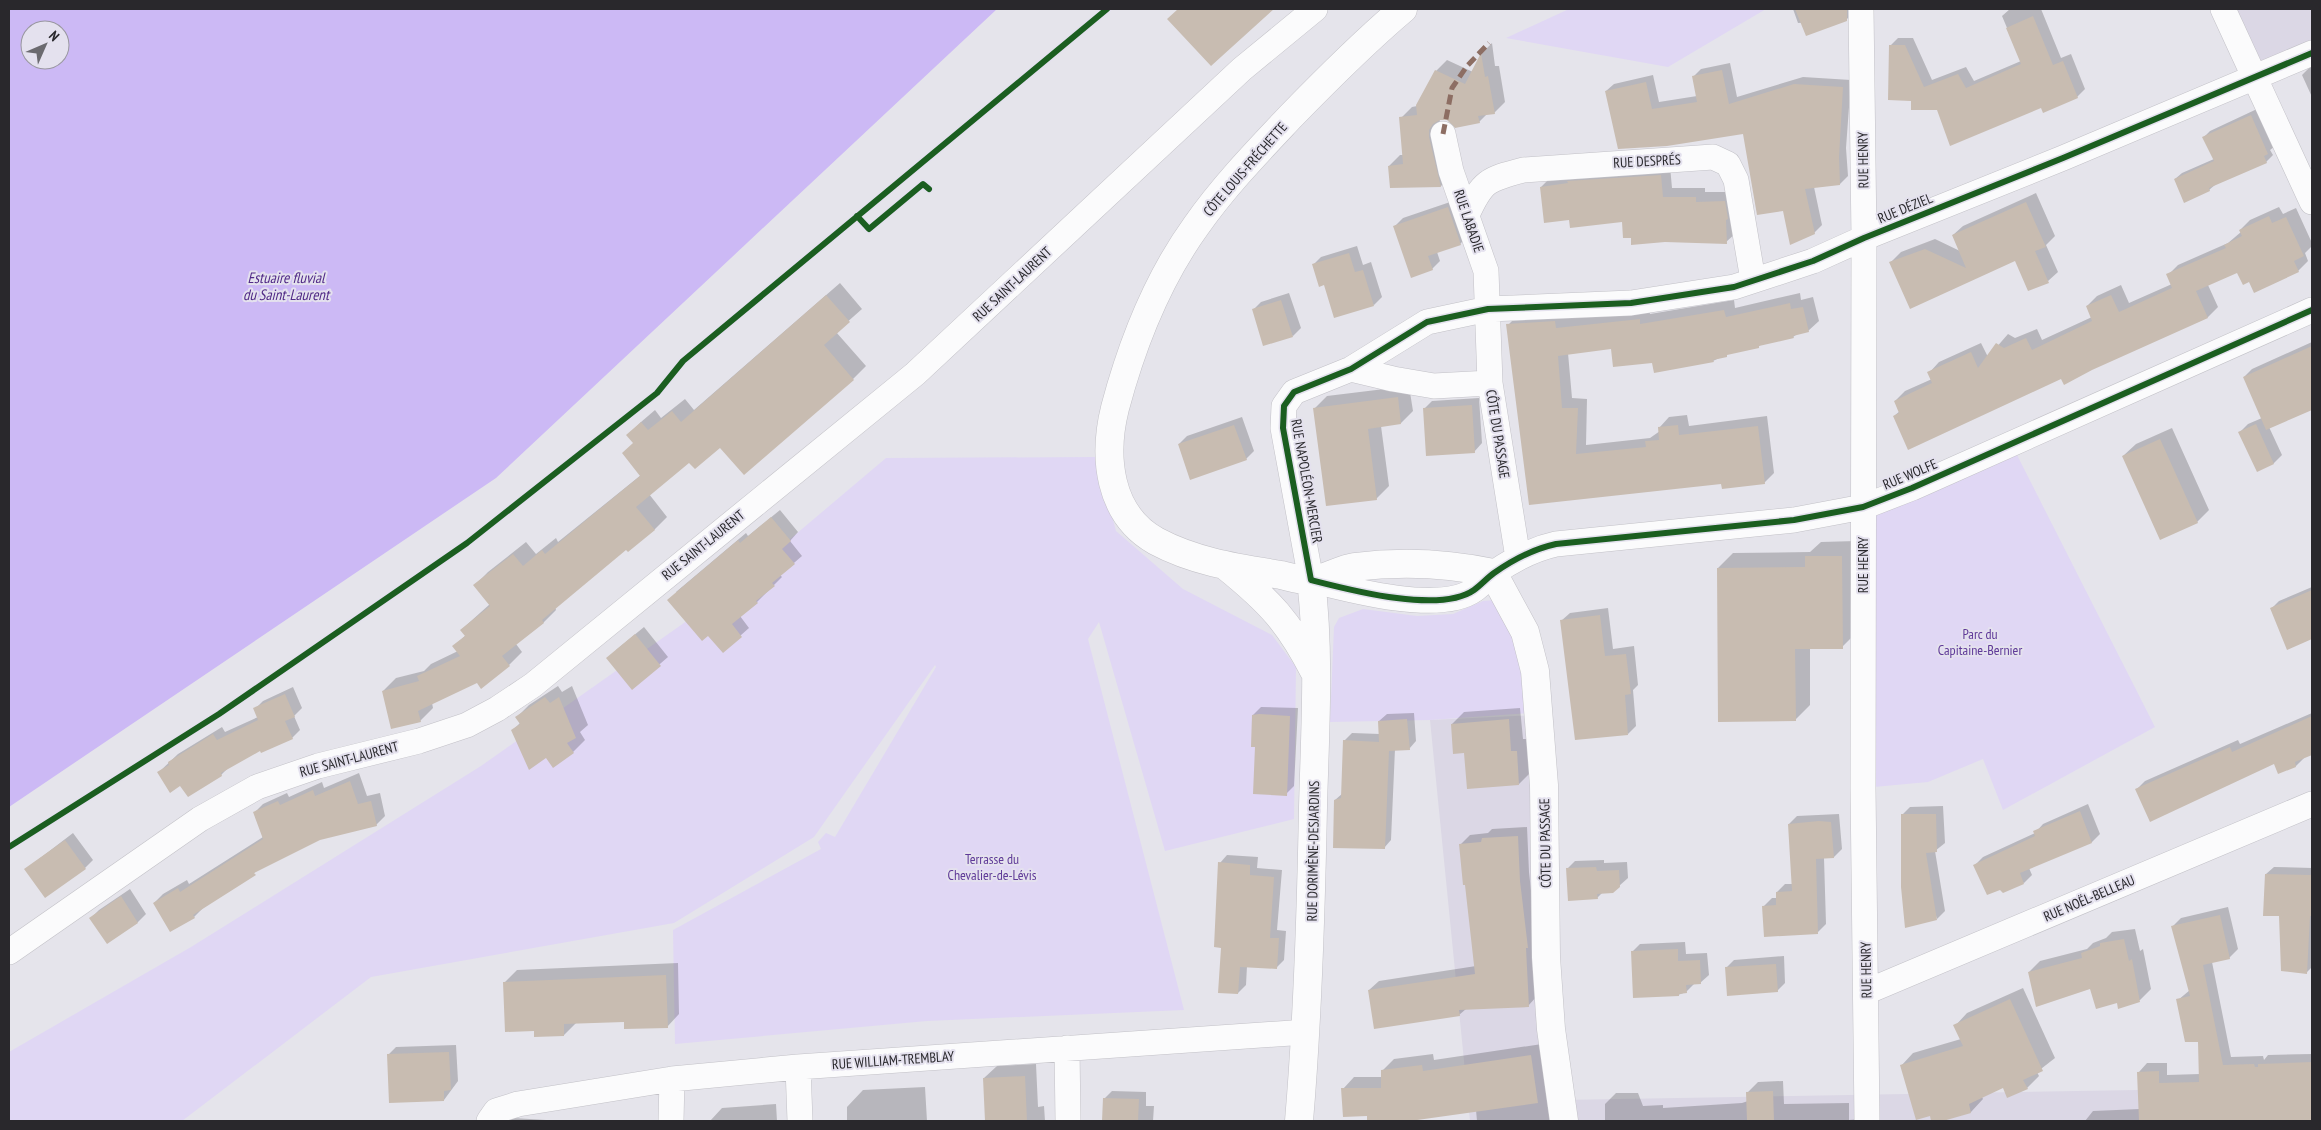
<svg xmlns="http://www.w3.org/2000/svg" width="2321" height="1130" font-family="'PT Sans Narrow',sans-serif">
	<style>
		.built { fill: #dbd7e5 }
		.green { fill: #e0d7f4 }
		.water { fill: #ccb9f5; fill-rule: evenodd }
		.shadow { fill: #0003 }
		.building { fill: #c8bcb1 }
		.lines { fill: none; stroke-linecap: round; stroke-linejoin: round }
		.minor-casing { stroke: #c2c1c7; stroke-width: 26 }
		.major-casing { stroke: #c2c1c7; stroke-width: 29 }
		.minor { stroke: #fbfbfc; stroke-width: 25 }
		.major { stroke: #fbfbfc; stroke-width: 28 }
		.quiet { stroke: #8d6e63; stroke-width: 5; stroke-dasharray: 10 5; stroke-linecap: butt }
		.cycleway-casing { stroke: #e4e1ee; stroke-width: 9 }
		.cycleway { stroke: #1b5e20; stroke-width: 6 }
		.labels { text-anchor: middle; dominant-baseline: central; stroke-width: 4; stroke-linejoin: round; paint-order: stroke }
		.street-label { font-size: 14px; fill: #29282c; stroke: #e4e1ee }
		.park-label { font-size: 14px; fill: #5f3a98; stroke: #e4e1ee }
		.water-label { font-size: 15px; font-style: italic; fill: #512a87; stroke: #e4e1ee }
	</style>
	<rect width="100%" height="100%" fill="#e5e4eb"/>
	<!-- built -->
	<path class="built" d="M2223,9H2312V53L2254,79Z
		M1539,715L1561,1100L2312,1087V1121H1470L1430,720Z"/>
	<!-- green -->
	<path class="green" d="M1569,9H1766L1668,67L1506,38Z
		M2017,455L2155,727L2003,810L1983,759L1928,782L1863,788V508Z
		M1096,457L1116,531L1183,589L1272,635L1296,667L1294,819L1165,851L1099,622L1088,639L1184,1010L927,1021L675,1044L673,930L821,849L818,842L826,833L835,837L936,667L935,665L814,837L674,923L371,977L182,1121H9V1052L191,947L481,766L725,594L886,458Z
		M1495,600L1521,643L1529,713L1430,720L1330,722L1334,627L1339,618L1363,609L1417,616L1453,614L1483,601Z"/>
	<!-- water -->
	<path class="water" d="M9,9H997L496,478L9,807ZM30,30H60V60H30Z"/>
	<!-- shadow -->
	<path class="shadow" d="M1179,9H1272L1211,65L1169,19Z
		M1793,9H1852L1854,12L1846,20L1798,23Z
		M2010,9H2041L2061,58L2071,54L2085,89L2077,97L2041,107L1937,109L1912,99L1890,46L1898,38H1913L1932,80L1966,67L1974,81L2021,61L2002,16Z
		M1492,43L1495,66H1499L1505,102L1494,113H1488L1479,122L1440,119L1439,125L1452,175L1441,186L1391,187L1389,166L1400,155H1404L1401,118L1412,107L1417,106L1436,71L1447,60L1473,72L1482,53Z
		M1730,63L1737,97L1803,77L1851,80L1846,148L1848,176L1840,184L1814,187L1822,225L1814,233L1784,210L1744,132L1667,144L1606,91L1614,84L1653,75L1659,102L1697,96L1693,77L1701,69Z
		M2312,65V97L2302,75Z
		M2257,109L2274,147L2270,150L2273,155L2266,162L2216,184L2209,190L2175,179L2182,173L2214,159L2204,137L2210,131Z
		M1670,166L1672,188H1705V192H1734L1736,233L1726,242L1632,236L1623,221L1570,219L1541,187L1551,177Z
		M2036,193L2055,236L2046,245L2058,272L2048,281L2016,259L1910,307L1891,262L1901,252L1935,239L1960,251L1953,235L1963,226Z
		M1456,200L1468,236L1460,244L1437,252L1440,261L1432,269L1395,226L1403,218Z
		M2279,207L2283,214L2296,208L2312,243V246L2305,253L2308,261L2298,271L2249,281L2238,271L2208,285L2218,307L2208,317L2062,378L1894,416L1900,411L1895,401L1905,391L1932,379L1929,373L1939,362L1981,343L1988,357L2008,334L2015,338L2037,329L2042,340L2092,317L2087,306L2097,296L2121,285L2129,303L2172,284L2168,275L2178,265L2228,243L2241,232L2240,230L2250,220Z
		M1357,246L1363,265L1371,262L1382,297L1374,305L1325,284L1313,265L1321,257Z
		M840,283L862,309L836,332L866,366L853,379L745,473L721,446L689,461L649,494L667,517L654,530L627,548L555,607L556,610L543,623L516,644L522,652L509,665L432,703L433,708L420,721L383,691L396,678L424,671L431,664L458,651L454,646L466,635L461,630L490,604L475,585L488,572L526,542L536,554L556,538L558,542L641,475L634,442L628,435L641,422L655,410L661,418L685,399L694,410Z
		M1289,293L1301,328L1293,336L1253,310L1261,302Z
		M1800,293L1801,300L1813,297L1819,321L1808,331L1797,334L1793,337L1761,344L1758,347L1729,353L1713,361H1653L1612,347L1568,353L1572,398L1587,399L1586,445L1650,438L1660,431L1659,428L1669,417L1687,415L1689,426L1767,416L1774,473L1764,483H1723L1530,503L1508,325L1518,315L1565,311L1566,318L1649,309L1650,314L1734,300L1735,308Z
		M2312,342V408L2269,427L2282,455L2274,463L2257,470L2240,432L2248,424L2262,418L2244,377L2252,369Z
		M1409,386L1413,411L1401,423L1381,426L1389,486L1376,499L1315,408L1327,396Z
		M1479,398L1482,443L1474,452L1424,409L1432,401Z
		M1242,417L1254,451L1246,459L1179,444L1187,436Z
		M2172,428L2209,510L2197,522L2123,456L2136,444Z
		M780,510L798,532L790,541L802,556L780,575L782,577L757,602L740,616L749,628L723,651L676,592L746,533L748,536Z
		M1856,541L1857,632L1842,647L1810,648V705L1795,720L1718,568L1733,553L1810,552L1821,542Z
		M2312,587V638L2288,648L2271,609L2279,601Z
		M1608,608L1613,649L1634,646L1638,685L1633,690L1636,726L1628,734L1561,621L1570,613Z
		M644,627L668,657L632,688L616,650Z
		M558,686L562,692L572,686L588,725L580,732L585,740L573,752L546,756L513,730L520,723L517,717L529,705Z
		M293,687L302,708L294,716L300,730L292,738L261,749L228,768L221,775L181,785L158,773L178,754L222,727L225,732L258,717L255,709L263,701Z
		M1261,707L1298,708L1294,786L1286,794L1256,746L1253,715Z
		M1520,708L1523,739H1528L1531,772L1519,784L1466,752L1452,724L1464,712Z
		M1414,713L1416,741L1409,749H1395L1391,840L1384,848L1335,800L1343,793L1344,741L1352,733L1380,734L1379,721L1387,714Z
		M2312,713V754L2305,757L2296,766L2275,762L2137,789L2145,781L2238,740L2240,744Z
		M359,773L367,796L380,793L385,816L376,825L320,839L261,868L203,908L194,917L154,903L163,894L187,880L189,884L263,837L254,813L263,804L287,793L289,797L322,782L324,788Z
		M2088,804L2100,834L2092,842L2029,868L2032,875L2024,883L1975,865L1983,857L2035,833L2043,824Z
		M1943,806L1945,843L1935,851L1945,911L1937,919L1902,815L1910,807Z
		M1839,814L1842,849L1834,857L1824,858L1826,924L1818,932L1764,906L1772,898H1777V892L1785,884H1793L1789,824L1797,816Z
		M1527,827L1529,872L1536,937L1537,996L1528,1006L1466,1009L1459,1015L1369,990L1379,981L1476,966L1461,844L1470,835L1488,833L1492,829Z
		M73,833L93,860L85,868L26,869Z
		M1227,855L1258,857L1257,868L1282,870L1277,930L1286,931L1284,960L1277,967L1247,966L1246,985L1238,993L1222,947L1220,863Z
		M1604,860V863L1627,862L1628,878L1619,886L1603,892L1597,898L1567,869L1575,861Z
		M2274,867L2312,868V967L2306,973L2280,915L2266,874Z
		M130,889L146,914L138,922L107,942L91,918L99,910Z
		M2228,907L2238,949L2229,958L2212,962L2231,1057L2263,1056L2264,1060L2268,1055L2312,1054V1121H2085L2093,1111L2140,1109L2139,1072L2147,1063H2167V1075L2200,1074L2199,1040L2178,1000L2190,990L2173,926L2181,918Z
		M2135,929L2140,951L2143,949L2151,989L2140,1000L2118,1002L2091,988L2029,972L2040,961L2087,949L2093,943L2106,938L2112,932Z
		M1685,942L1686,954L1707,953L1709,975L1700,983L1694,984L1686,992L1678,995L1632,952L1640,944Z
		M1784,956L1785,983L1777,991L1726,968L1734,960Z
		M678,963L679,1014L667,1027L625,1021L577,1022L564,1035L535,1030L505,982L517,970Z
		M2023,988L2055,1058L2037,1072L2039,1076L2027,1088L2003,1087L1982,1097L1983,1099L1971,1112L1933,1121L1931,1114L1901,1066L1913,1053L1961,1039L1955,1026L1967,1013Z
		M1542,1044L1553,1121H1477L1476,1110L1402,1121H1369L1368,1115L1343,1089L1354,1077H1382V1071L1394,1059L1433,1054L1434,1060Z
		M456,1045L458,1081L444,1100L389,1054L396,1047Z
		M1036,1064L1038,1107L1044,1106L1045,1121H987L984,1078L997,1066Z
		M1783,1081L1784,1104L1849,1103V1120L1861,1119V1121H1605V1104L1616,1093H1638L1643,1106L1663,1105V1108L1742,1103L1748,1101L1747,1093L1758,1082Z
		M925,1087L927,1121H847V1107L863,1090Z
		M1112,1091L1146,1092V1106H1154L1153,1121H1104V1099Z
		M776,1104L777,1121H710L722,1108Z
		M513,1118L563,1121H509Z"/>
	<!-- building -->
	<path class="building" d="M1178,9H1274L1211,66L1167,19Z
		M1795,9H1847V21L1806,36Z
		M2033,16L2053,65L2063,61L2078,98L2043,113L2041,108L1950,146L1937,110H1911V101L1888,100L1889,45H1905L1924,87L1958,74L1966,88L2021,64L2006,28Z
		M1481,53L1485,77L1488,76L1495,114L1478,116L1480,123L1455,128L1447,120H1440L1433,124L1429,130V137L1441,187L1390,188L1388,166L1403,164L1399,117L1417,115L1416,105L1435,70L1465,84Z
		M1722,70L1729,104L1794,84L1843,87L1839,157L1840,185L1805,189L1815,234L1790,245L1783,211L1757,215L1743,134L1667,146L1618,149L1605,91L1646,82L1652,109L1697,102L1692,76Z
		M2251,115L2268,154L2264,156L2267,163L2209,188L2210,191L2184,203L2174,179L2214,161L2202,137Z
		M1661,175L1663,197H1696V202L1725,201L1728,219L1726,220L1727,244L1665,242L1631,245V238H1623L1622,222L1570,228L1569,220L1544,223L1540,187L1568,183L1567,181Z
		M2026,202L2046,247L2035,251L2049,283L2028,291L2015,261L1910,309L1889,262L1925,249L1966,268L1952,235Z
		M1448,207L1461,245L1428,256L1433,270L1411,278L1393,226Z
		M2269,216L2272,223L2286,217L2304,256L2294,261L2299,272L2254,293L2249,282L2243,285L2237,273L2196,291L2208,318L2092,370L2064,385L2061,379L1908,450L1893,416L1899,413L1894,401L1932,383L1927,372L1971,352L1978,368L1996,343L2004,348L2026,338L2032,350L2092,321L2086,306L2111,295L2119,312L2172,288L2166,274L2226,248L2224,245L2242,236L2239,230Z
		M1349,253L1355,272L1363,270L1374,306L1334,318L1324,285L1319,287L1312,264Z
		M826,295L850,322L824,345L854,380L744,475L720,448L695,469L689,463L636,507L655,530L628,552L626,550L542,620L544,623L502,656L510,666L481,689L477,683L418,711L421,722L391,729L382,691L419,681L417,676L460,656L452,646L465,636L460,630L490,606L473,585L513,554L523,566L542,550L545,554L596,512L640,476L622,453L633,443L626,435L641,422L648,430L672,411L681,422Z
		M1281,300L1293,337L1263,346L1252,309Z
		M1790,303L1791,309L1803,307L1809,332L1793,336L1794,338L1759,346V348L1727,355V357L1713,360L1714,362L1654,373L1652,363L1613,367L1611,349L1558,356L1562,408H1578L1576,454L1646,447L1645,441L1659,440L1658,427L1678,425L1679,435L1758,426L1765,484L1722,489L1721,484L1529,505L1506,324L1555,321L1556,328L1640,319V324L1724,310L1726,317Z
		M2312,346V410L2266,430L2243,377Z
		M1398,397L1401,424L1368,429L1377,500L1326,506L1313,408Z
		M1472,405L1475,453L1426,456L1423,408Z
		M2256,424L2274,464L2257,472L2238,432Z
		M1234,425L1247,460L1190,480L1178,444Z
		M2160,439L2198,523L2160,540L2122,456Z
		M771,517L791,541L782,549L795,564L772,583L775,586L756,601L758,603L732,624L742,637L723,653L708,636L702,641L667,600L738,540L740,543Z
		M1805,556H1842L1843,649H1795L1796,721L1718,722L1717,568L1805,567Z
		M2312,590V639L2287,650L2270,608Z
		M1600,615L1605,656L1626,654L1631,694L1625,695L1628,735L1575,740L1560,620Z
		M635,634L661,666L632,690L606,658Z
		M285,694L295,717L285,721L293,739L261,753L260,751L221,773L222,776L188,797L180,786L170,793L157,772L169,765L168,762L213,734L217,740L258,720L253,708Z
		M545,697L550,703L559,697L576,738L567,743L574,753L553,768L546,758L529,770L511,730L520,724L515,717Z
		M1259,714L1290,716L1287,796L1253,794L1255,747H1251L1252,715Z
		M2312,716V755L2295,762L2296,767L2278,774L2274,764L2150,822L2135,789L2230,747L2232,752Z
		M1407,719L1410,750L1389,751L1385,849L1333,848L1334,800L1341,798L1343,740L1379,742L1378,721Z
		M1509,719L1511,751H1517L1519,785L1467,789L1464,753L1453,754L1451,724Z
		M350,781L358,804L371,801L377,826L320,840L254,873L256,875L193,915L195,918L170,932L153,903L178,888L180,892L263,839L253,812L278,801L280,805L313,790L315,796Z
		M2080,811L2092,843L2020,873L2024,884L2003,893L2000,890L1987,895L1973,865L2035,836L2033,831Z
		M1901,814H1936L1937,852L1926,853L1937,920L1905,928L1901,887Z
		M1819,821L1831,822L1834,858L1816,859L1818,934L1764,937L1762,906L1776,905V892L1792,891L1788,824Z
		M1518,836L1520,881L1528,948H1526L1529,1007L1459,1010L1460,1016L1374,1029L1368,990L1475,974L1465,885H1463L1459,844L1481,842L1482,838Z
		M65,840L86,869L45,898L24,869Z
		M1218,862L1250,865V875L1274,877L1270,938H1279L1277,969L1240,967L1238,994L1218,993L1221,948L1214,947Z
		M1596,867L1597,871L1619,870L1620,887L1613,893L1597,894L1598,899L1568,901L1566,868Z
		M2265,874L2312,875V916H2310L2307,974L2281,971L2279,916H2263Z
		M121,896L138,923L107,944L89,918Z
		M2220,915L2230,959L2203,965L2223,1065L2254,1064L2255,1067H2258V1064L2312,1062V1121H2139L2137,1072L2159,1071V1083L2199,1082L2198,1042H2185L2176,999L2190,996L2171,926Z
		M2124,939L2129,961L2132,959L2140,1002L2118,1009L2117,1003L2096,1009L2090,989L2036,1007L2028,972L2082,958L2081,953L2100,946V943Z
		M1678,949V961L1700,960L1701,984L1686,985L1687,993L1679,994V996L1633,998L1631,951Z
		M1776,964L1778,992L1727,996L1725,967Z
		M666,975L668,1028L624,1029V1022L564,1024V1036L534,1037V1031L505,1032L503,982Z
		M2010,999L2043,1071L2023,1080L2028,1089L2007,1098L2003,1088L1969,1104L1971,1113L1943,1121H1931L1930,1116L1916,1120L1900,1065L1963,1046L1953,1025Z
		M449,1052L451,1090L444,1091V1101L389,1103L387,1054Z
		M1531,1055L1538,1103L1410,1121H1367V1116L1343,1117L1341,1088H1381V1070L1422,1065L1423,1071Z
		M1025,1076L1027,1121H985L983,1078Z
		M1773,1091L1774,1121H1747L1746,1092Z
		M1103,1098L1139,1099L1138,1121H1102Z"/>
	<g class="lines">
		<defs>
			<path id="minor" d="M1861,9L1864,238L1863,788L1867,1121
				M2223,9L2312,202
				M2312,53L2063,158L1864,238L1813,261L1734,287L1631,303L1488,309L1427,322L1351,369L1294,392L1284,406L1283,428L1311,580C1350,590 1440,614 1474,590C1481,585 1487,578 1494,573C1514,559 1533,549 1556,544L1794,520L1863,507L1912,488L2312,310
				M1443,134L1451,171L1486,271L1490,383L1518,558
				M1467,215C1482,181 1488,179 1523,170L1713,157L1728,164L1736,180L1753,280
				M1351,369L1393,379L1434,386L1490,383
				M9,952L200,819L257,787L318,766L419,741L467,725L497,709L533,685L915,374L1242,69L1315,9
				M1866,992L2312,804
				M1067,1048L1068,1121
				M798,1067L800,1121
				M489,1121L496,1111L518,1104L672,1079L798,1067L1306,1032
				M671,1121L672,1079"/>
			<path id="major" d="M1403,9C1364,42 1327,79 1291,116C1258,151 1224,186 1196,226C1157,280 1132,344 1115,408C1103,456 1108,514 1156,541C1195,562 1238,568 1281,575C1290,577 1302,581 1311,580C1326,579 1340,569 1354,567C1402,561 1447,563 1493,573L1525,632L1535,671L1544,785L1546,957L1551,1029L1564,1121
				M1227,567C1269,601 1289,622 1314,671
				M1299,1121C1308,1017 1311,912 1313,807C1315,731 1320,655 1311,580"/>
		</defs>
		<!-- minor casing -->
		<use href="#minor" class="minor-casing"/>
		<!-- major casing -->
		<use href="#major" class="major-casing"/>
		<!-- minor -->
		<use href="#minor" class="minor"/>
		<!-- major -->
		<use href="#major" class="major"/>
		<!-- quiet -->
		<path class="quiet" d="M1443,134L1452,88L1467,66L1489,43"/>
		<defs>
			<path id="cycleway" d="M2312,53L2063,158L1864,238L1813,261L1734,287L1631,303L1488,309L1427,322L1351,369L1294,392L1284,406L1283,428L1311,580C1350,590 1440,614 1474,590C1481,585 1487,578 1494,573C1514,559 1533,549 1556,544L1794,520L1863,507L1912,488L2312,310
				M857,216L869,229L923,184L929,189
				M9,847L219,714L467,543L657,393L683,361L1107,9"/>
		</defs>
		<!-- cycleway casing -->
		<use href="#cycleway" class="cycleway-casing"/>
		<!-- cycleway -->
		<use href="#cycleway" class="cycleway"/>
	</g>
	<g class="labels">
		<!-- street labels -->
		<g class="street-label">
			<text transform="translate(1863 160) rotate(-91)">RUE HENRY</text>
			<text transform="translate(1647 161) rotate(-3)">RUE DESPRÉS</text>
			<text transform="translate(1245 169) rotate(-49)">CÔTE LOUIS-FRÉCHETTE</text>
			<text transform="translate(1905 208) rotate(-22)">RUE DÉZIEL</text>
			<text transform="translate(1469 221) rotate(71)">RUE LABADIE</text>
			<text transform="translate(1012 284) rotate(-43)">RUE SAINT-LAURENT</text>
			<text transform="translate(1498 434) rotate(81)">CÔTE DU PASSAGE</text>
			<text transform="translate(1910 474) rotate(-23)">RUE WOLFE</text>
			<text transform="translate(1307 481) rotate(80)">RUE NAPOLÉON-MERCIER</text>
			<text transform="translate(703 545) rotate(-39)">RUE SAINT-LAURENT</text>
			<text transform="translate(1863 565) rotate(-90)">RUE HENRY</text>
			<text transform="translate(349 759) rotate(-15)">RUE SAINT-LAURENT</text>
			<text transform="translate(1545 843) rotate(-91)">CÔTE DU PASSAGE</text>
			<text transform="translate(1313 851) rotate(-89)">RUE DORIMÈNE-DESJARDINS</text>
			<text transform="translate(2089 898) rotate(-23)">RUE NOËL-BELLEAU</text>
			<text transform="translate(1866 970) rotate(-91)">RUE HENRY</text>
			<text transform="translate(893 1060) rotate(-4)">RUE WILLIAM-TREMBLAY</text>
		</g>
		<!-- park labels -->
		<g class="park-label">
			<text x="1980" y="634">Parc du<tspan x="1980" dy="16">Capitaine-Bernier</tspan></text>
			<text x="992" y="859">Terrasse du<tspan x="992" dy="16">Chevalier-de-Lévis</tspan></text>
		</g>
		<!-- water labels -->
		<g class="water-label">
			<text x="286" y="277">Estuaire fluvial<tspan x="286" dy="17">du Saint-Laurent</tspan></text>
		</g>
	</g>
	<!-- border -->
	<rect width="2321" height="1130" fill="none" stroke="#29282c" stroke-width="20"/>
	<!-- north arrow -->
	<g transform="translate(45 45) rotate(45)"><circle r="24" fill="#e4e1ee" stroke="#9997a0"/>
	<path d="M0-4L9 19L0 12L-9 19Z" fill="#6b6a6f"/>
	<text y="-8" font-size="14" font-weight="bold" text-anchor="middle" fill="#29282c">N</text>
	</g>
</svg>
